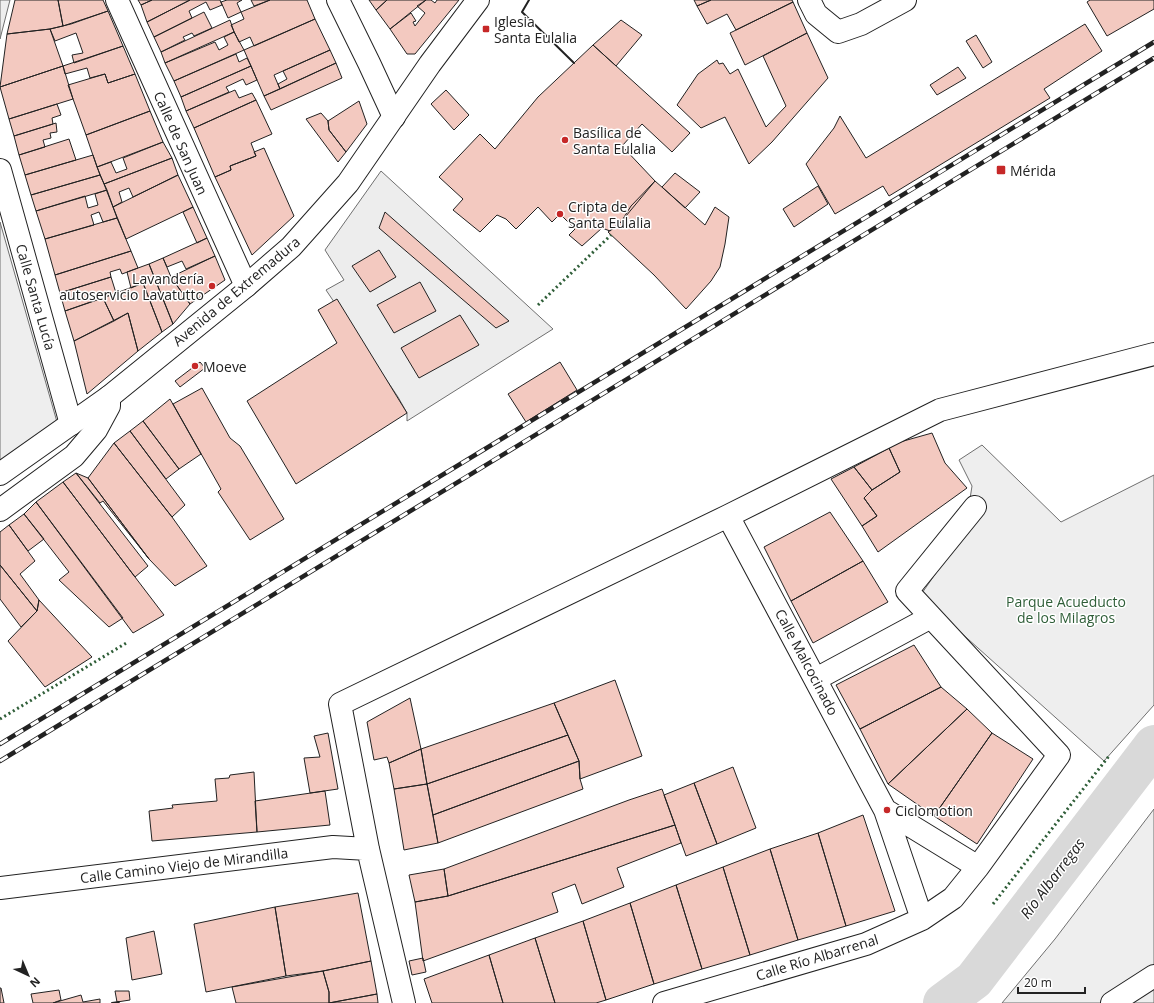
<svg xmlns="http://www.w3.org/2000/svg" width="1154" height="1003" font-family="'Open Sans',sans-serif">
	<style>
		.green { fill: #eee; stroke: #6f6f6f }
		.parking { fill: #ededed; stroke: #6f6f6f }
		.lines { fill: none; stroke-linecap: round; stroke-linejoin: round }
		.river { stroke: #d9d9d9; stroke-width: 40 }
		.building { fill: #f3c9c0; stroke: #222 }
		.minor-casing { stroke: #222; stroke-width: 24 }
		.major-casing { stroke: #222; stroke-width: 24 }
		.minor { stroke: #fff; stroke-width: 22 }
		.major { stroke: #fff; stroke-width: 22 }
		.rail-casing { stroke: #222; stroke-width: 4.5 }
		.rail { stroke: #fff; stroke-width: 3; stroke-dasharray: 9; stroke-linecap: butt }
		.hedge { stroke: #2f5e38; stroke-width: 3; stroke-dasharray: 2 3; stroke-linecap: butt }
		.wall { stroke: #222; stroke-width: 2 }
		.poi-dot { fill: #c62828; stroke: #fff; stroke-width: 1.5 }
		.labels { text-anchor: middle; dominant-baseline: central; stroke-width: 3; stroke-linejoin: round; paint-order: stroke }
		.poi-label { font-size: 14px; fill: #222; stroke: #fff; text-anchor: start }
		.street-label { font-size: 14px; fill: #222; stroke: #fff }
		.park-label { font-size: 14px; fill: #2f5e38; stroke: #fff }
		.water-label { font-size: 15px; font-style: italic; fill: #222; stroke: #fff }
	</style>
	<rect width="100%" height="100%" fill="#fff"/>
	<!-- green -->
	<path class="green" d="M0,0H10L0,39Z
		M0,222L57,422L0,461Z
		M982,445L1061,522L1154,475V705L1104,761L920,596L965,531L972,486L959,460Z
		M1154,809V1003H1002L1055,939Z"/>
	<!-- parking -->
	<path class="parking" d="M381,171L553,329L407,421V413L398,397L326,290L344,280L325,250Z"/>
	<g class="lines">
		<!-- river -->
		<path class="river" d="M943,1003L974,980L1154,745"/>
	</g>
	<!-- building -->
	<path class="building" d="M15,0H58L63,26L50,29L7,34Z
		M58,0H103L108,11L63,26Z
		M138,0H152L141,5Z
		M152,0H190L147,22L141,5Z
		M190,0H220L222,5L210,10L206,2L189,11L192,18L154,37L147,22Z
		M227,0H242L237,3L241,12L228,18L221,2Z
		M251,0H270L254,6Z
		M270,0H307L315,19L254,46L250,37L239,42L231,25L244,19L241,12Z
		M369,0H387L376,10Z
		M387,0H426L390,29L376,10Z
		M426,0H431L435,3L437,0H459L415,54H407L390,29L411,13L416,21L413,22L415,26L425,13L417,6Z
		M694,0H711L697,6Z
		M711,0H792L793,2L736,30L727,14L707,24L697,6Z
		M1090,0H1154V9L1107,36L1087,2Z
		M793,2L807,33L745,65L730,33Z
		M108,11L123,46L74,63L72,55L83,53L76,33L55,41L50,29L71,24Z
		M204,12L212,28L194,36L192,33L183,37L185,40L161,52L154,37Z
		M315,19L330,50L274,75L280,89L264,96L244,50Z
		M230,20L234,32L165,63L161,52Z
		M621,20L642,35L616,66L593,45Z
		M1085,24L1102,51L1044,89L1050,98L889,196L883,186L835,214L806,164L834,128L840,116L866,158Z
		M50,29L63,66L0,87L7,34Z
		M234,32L244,50L174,81L165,63L215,42L219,50L228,45L224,37Z
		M807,33L828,78L772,142L749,164L725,117L701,128L677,105L698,74L717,60L719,64L723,63L730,74L738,69L766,127L786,106L763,56Z
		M976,35L992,62L983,68L966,41Z
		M593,45L690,133L672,152L642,124L622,146L655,181L621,222L610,231L602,228L582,246L569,235L575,229L560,214L552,222L538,207L516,229L506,219L497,215L480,232L453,210L463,199L439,177L480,134L495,149L538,97Z
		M123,46L135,74L108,83L105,74L90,78L87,68L65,74L63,66Z
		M330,50L336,63L280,89L278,84L287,79L283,71Z
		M236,54L239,62L247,58L251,66L181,97L174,81Z
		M336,63L342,78L271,110L264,96Z
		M63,66L73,99L9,119L0,87Z
		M251,66L257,80L246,85L243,79L226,87L229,92L186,111L181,97Z
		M958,67L966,78L937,95L930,85Z
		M105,74L108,83L135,74L150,111L86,135L68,85Z
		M235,90L239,98L252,93L256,100L194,128L186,111Z
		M446,90L469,115L454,130L431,104Z
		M256,100L272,134L251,143L256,156L230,166L231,170L215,177L194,128Z
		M359,101L367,124L346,152L329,130L328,121Z
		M57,104L61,115L52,118L53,124L14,136L9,119Z
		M150,111L163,142L97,167L86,135Z
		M321,113L328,121L329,130L346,152L338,162L306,119Z
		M56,123L57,132L50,133L51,138L43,140L45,147L19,155L14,136Z
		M69,139L76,160L25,175L19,155Z
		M163,142L172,158L104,184L97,167L111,162L116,173L127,169L123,158Z
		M264,148L294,216L252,255L215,177L231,170L230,166L256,156L254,152Z
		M93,155L100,175L31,195L25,175Z
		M172,158L178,175L133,197L129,188L119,192L122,202L113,207L104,184Z
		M675,173L700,192L685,208L662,187Z
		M100,175L107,190L36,211L31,195Z
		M178,175L193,207L126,239L113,207Z
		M655,181L705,225L715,207L729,217L725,244L720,267L711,281L686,309L654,275L608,232L621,222L631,206Z
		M818,186L828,204L794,227L783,209Z
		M107,190L117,218L103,222L99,212L91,215L94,225L45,239L36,211L85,196L88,208L98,205L95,194Z
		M193,207L207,238L197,243L183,212Z
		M385,212L509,321L496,328L379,228Z
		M117,218L131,251L55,275L45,239Z
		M207,238L215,256L186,269L182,261L167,267L163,258Z
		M379,250L396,277L370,292L352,266Z
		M131,251L138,268L122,274L120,269L110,272L111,277L60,293L55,275Z
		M215,256L225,280L190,304L171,277Z
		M163,258L171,277L190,304L173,324L149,264Z
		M149,264L173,324L162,332L143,283L131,288L127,272Z
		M111,277L116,293L65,311L60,293Z
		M420,282L436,311L394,333L377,305Z
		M143,283L162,332L138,351L128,313L114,321L103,298Z
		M103,298L114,321L74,341L65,311Z
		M337,299L407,413L296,484L247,401L337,343L318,310Z
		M128,313L138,351L87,394L74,341Z
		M460,315L479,345L419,378L401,348Z
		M200,362L205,368L180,387L175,381Z
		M560,362L577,390L526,422L508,394Z
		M202,388L230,438L240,446L284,519L250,540L218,492L221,489L173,404Z
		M170,399L201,454L179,469L143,421Z
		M143,421L179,469L166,479L130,431Z
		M130,431L185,505L172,517L114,443Z
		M932,433L945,463L967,488L878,552L862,526L877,516L864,498L872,490L900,472L889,448L900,442Z
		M114,443L172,517L207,566L175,586L149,559L88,478Z
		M889,448L900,472L872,490L854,467Z
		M854,467L872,490L864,498L877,516L862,526L831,479Z
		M76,473L148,566L135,577L63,482Z
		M76,473L88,478L149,559L103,501L100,503Z
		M63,482L135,577L164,615L133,633L36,502Z
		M36,502L123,618L109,627L59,580L69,572L24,514Z
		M830,512L863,561L791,601L764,547Z
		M24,514L44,539L28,551L9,525Z
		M9,525L35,561L20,574L39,600L37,611L0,565V532Z
		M863,561L888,602L813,643L791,601Z
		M0,565L37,611L21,627L0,599Z
		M39,600L92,657L45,687L8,641L37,611Z
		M914,645L941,687L860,729L836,685Z
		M615,680L642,756L580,779L579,761L554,703Z
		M941,687L967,709L888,784L860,729Z
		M410,698L421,749L389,763L387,757L374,760L367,722Z
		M554,703L568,735L427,784L421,749Z
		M967,709L992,733L934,816L888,784Z
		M328,733L338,789L310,793L304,758L320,757L314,736Z
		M992,733L1033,759L977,844L934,816Z
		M568,735L579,761L433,815L427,784Z
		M421,749L427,784L394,789L389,763Z
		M579,761L580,779L583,789L438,843L433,815Z
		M733,767L756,828L717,844L694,783Z
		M254,772L257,832L152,841L149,811L173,808L172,805L217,801L215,779L229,778L230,775Z
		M694,783L717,844L686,856L664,795Z
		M427,784L438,843L404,850L394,789Z
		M662,789L675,825L448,896L444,869L629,800Z
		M325,791L330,825L257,832L255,801Z
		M863,815L895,911L846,926L818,833Z
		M675,825L681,843L617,868L624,887L582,904L575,884L552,893L558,912L423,961L415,902L448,896Z
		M818,833L846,926L798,940L770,849Z
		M770,849L798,940L750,955L723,867Z
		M723,867L750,955L702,969L676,885Z
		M444,869L448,896L415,902L409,875Z
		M676,885L702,969L654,984L630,903Z
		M358,893L371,961L323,971L286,976L275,907Z
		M630,903L654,984L606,1000L583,921Z
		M275,907L286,976L206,992L194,924Z
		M583,921L606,1000L596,1003H555L535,938Z
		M154,931L162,974L132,980L126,938Z
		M535,938L555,1003H503L489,955Z
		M489,955L503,1003H432L424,979Z
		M423,958L426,972L412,975L409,961Z
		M371,961L377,994L329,1003V992L323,971Z
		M323,971L329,992V1003H236L232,987Z
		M0,988H1L4,1003H0Z
		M59,990L61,1000L53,1003H33L31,994Z
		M115,991H129L130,1000L117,1002Z
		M377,994L378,1003H329Z
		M81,995L83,1002L100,999V1003H53Z"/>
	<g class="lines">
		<defs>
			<path id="minor" d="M117,0L246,286
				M338,0L369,63L394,117
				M809,0L816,14L838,32L861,24L905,0
				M0,170L71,424
				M0,510L74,456L96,430L109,406V397
				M728,516L885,810L922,919
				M816,679L931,617
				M885,810L978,867
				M0,888L333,847L368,849
				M404,1003L368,849L340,704L728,516L940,410L1154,354
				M664,1003L866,944L922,919L953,898L978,867L1059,755L907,591L975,507
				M1112,1003L1154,976"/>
			<path id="major" d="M0,474L109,397L246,286L291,247L348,183L430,64L478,0"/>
		</defs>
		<!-- minor casing -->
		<use href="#minor" class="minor-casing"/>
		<!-- major casing -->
		<use href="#major" class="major-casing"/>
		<!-- minor -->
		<use href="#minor" class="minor"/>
		<!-- major -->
		<use href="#major" class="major"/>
		<defs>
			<path id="rail" d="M0,744L1154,42
				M0,761L1154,58"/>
		</defs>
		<!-- rail casing -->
		<use href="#rail" class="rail-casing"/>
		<!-- rail -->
		<use href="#rail" class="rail"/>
		<!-- hedge -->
		<path class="hedge" d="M538,305L611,235
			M0,719L128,642
			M993,904L1109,756"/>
		<!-- wall -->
		<path class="wall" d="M529,0L522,12L574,63
			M112,1003L119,1002"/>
	</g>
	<!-- markers -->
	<g class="poi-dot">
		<rect x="482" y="25" width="8" height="8" rx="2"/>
		<circle cx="565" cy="140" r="4"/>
		<rect x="996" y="165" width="10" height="10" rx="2"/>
		<circle cx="560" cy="214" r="4"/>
		<circle cx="212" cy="286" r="4"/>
		<circle cx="195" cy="366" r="4"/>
		<circle cx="887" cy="810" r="4"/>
	</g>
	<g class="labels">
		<!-- poi labels -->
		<g class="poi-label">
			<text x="494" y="21">Iglesia<tspan x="494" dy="16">Santa Eulalia</tspan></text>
			<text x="573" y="132">Basílica de<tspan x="573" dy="16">Santa Eulalia</tspan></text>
			<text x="1010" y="170">Mérida</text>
			<text x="568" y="206">Cripta de<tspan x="568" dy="16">Santa Eulalia</tspan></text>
			<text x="204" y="278" text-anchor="end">Lavandería<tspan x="204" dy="16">autoservicio Lavatutto</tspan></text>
			<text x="203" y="366">Moeve</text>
			<text x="895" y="810">Ciclomotion</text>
		</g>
		<!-- street labels -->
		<g class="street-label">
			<text transform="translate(181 143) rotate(66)">Calle de San Juan</text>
			<text transform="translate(236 291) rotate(-40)">Avenida de Extremadura</text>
			<text transform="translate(36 297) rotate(74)">Calle Santa Lucía</text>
			<text transform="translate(807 662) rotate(62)">Calle Malcocinado</text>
			<text transform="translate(184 865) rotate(-7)">Calle Camino Viejo de Mirandilla</text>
			<text transform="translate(817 957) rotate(-17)">Calle Río Albarrenal</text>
		</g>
		<!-- park labels -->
		<g class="park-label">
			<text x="1066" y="601">Parque Acueducto<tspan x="1066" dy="16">de los Milagros</tspan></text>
		</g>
		<!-- water labels -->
		<g class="water-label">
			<text transform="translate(1052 878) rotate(-53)">Río Albarregas</text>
		</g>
	</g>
	<!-- north arrow -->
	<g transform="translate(28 975) rotate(136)" stroke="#ffffff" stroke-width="3" paint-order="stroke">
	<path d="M0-3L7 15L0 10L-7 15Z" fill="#222222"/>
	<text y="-6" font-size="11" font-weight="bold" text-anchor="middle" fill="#222222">N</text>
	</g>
	<!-- scale -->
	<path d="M1018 987v6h67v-6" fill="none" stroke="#222222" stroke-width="2"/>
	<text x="1024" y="987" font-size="12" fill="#222222" stroke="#ffffff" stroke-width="3" paint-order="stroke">20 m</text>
</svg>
